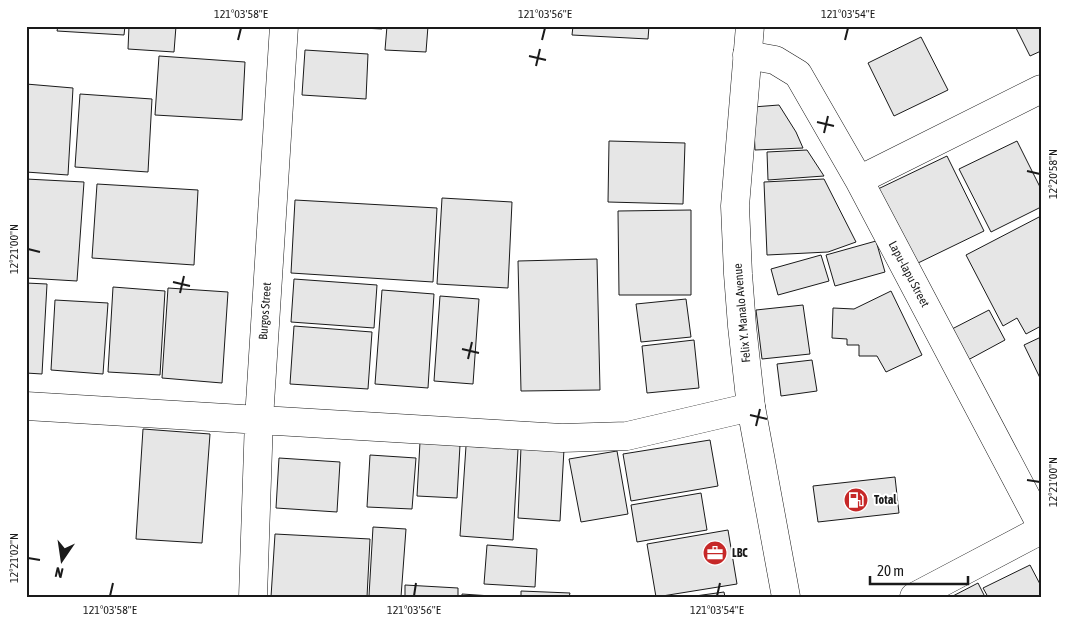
<svg xmlns="http://www.w3.org/2000/svg" width="1067" height="623" font-family="'Asap Condensed',sans-serif">
	<style>
		.building { fill: #e6e6e6; stroke: #1a1a1a }
		.lines { fill: none; stroke-linecap: round; stroke-linejoin: round }
		.street-casing { stroke: #1a1a1a; stroke-width: 29 }
		.secondary-casing { stroke: #1a1a1a; stroke-width: 29 }
		.street { stroke: #fff; stroke-width: 28 }
		.secondary { stroke: #fff; stroke-width: 28 }
		.ticks { fill: none; stroke: #1a1a1a; stroke-width: 2 }
		.labels { text-anchor: middle; dominant-baseline: central; stroke-width: 4; stroke-linejoin: round; paint-order: stroke }
		.street-label { font-size: 12px; fill: #1a1a1a; stroke: #fff }
		.poi-label { font-size: 12px; font-weight: bold; fill: #1a1a1a; stroke: #fff; text-anchor: start }
		.neatline { fill: none; stroke: #1a1a1a; stroke-width: 2 }
		.ticks-label { font-size: 12px; text-anchor: middle; fill: #1a1a1a }
	</style>
	<rect width="100%" height="100%" fill="#fff"/>
	<!-- building -->
	<path class="building" d="M58,26H125L124,35L57,31Z
		M129,26H176L174,52L128,49Z
		M322,26H382V29Z
		M387,26H428L426,52L385,50Z
		M573,26H649L648,39L572,35Z
		M1015,26H1041V51L1030,56Z
		M921,37L948,90L894,116L868,63Z
		M305,50L368,54L366,99L302,95Z
		M159,56L245,62L242,120L155,115Z
		M26,84L73,88L68,175L26,172Z
		M80,94L152,99L148,172L75,167Z
		M779,105L796,132L803,148L755,150L753,107Z
		M609,141L685,143L683,204L608,202Z
		M1017,141L1041,189V207L991,232L959,169Z
		M807,150L824,176L768,180L767,152Z
		M947,156L984,231L916,264L878,189Z
		M26,179L84,182L77,281L26,278Z
		M824,179L856,242L828,252L767,255L764,182Z
		M97,184L198,190L194,265L92,258Z
		M442,198L512,202L508,288L437,284Z
		M295,200L437,208L433,282L291,273Z
		M691,210V295H619L618,211Z
		M1041,216V326L1026,334L1017,318L1003,326L966,255Z
		M876,241L885,272L835,286L826,255Z
		M821,255L829,281L778,295L771,269Z
		M597,259L600,390L521,391L518,261Z
		M294,279L377,285L374,328L291,322Z
		M26,283L47,284L42,374L26,373Z
		M113,287L165,291L160,375L108,372Z
		M168,288L228,292L222,383L162,378Z
		M382,290L434,294L428,388L375,384Z
		M891,291L922,355L886,372L877,356H859V345H847V339L832,338L833,308L854,309Z
		M440,296L479,299L473,384L434,381Z
		M686,299L691,337L641,342L636,304Z
		M55,300L108,303L103,374L51,370Z
		M803,305L810,354L762,359L756,310Z
		M989,310L1005,340L968,360L952,329Z
		M294,326L372,332L368,389L290,384Z
		M1041,337V380L1024,345Z
		M694,340L699,388L647,393L642,346Z
		M812,360L817,391L781,396L777,364Z
		M143,429L210,434L202,543L136,539Z
		M710,440L718,486L631,501L623,454Z
		M420,442L460,445L457,498L417,496Z
		M466,446L518,449L513,540L460,536Z
		M521,447L564,449L560,521L518,518Z
		M617,451L628,514L581,522L569,459Z
		M370,455L416,458L412,509L367,507Z
		M279,458L340,462L337,512L276,508Z
		M895,477L899,513L818,522L813,486Z
		M701,493L707,530L637,542L631,505Z
		M373,527L406,529L401,597L369,596Z
		M728,530L737,584L656,597L647,544Z
		M275,534L370,539L367,597H271Z
		M487,545L537,549L535,587L484,584Z
		M1030,565L1041,586V597H988L983,588Z
		M978,583L985,597H951Z
		M405,585L458,588V597H405Z
		M521,591L570,593L569,597H521Z
		M724,592L725,597H688Z
		M462,594L506,597H462Z"/>
	<g class="lines">
		<defs>
			<path id="street" d="M747,55L775,60L798,74L859,180L1041,525
				M859,180L1041,89
				M26,406L562,438L627,436L751,407
				M253,597L259,419L284,26
				M914,597L1041,530"/>
			<path id="secondary" d="M750,26L735,206L738,274L742,326L751,407L786,597"/>
		</defs>
		<!-- street casing -->
		<use href="#street" class="street-casing"/>
		<!-- secondary casing -->
		<use href="#secondary" class="secondary-casing"/>
		<!-- street -->
		<use href="#street" class="street"/>
		<!-- secondary -->
		<use href="#secondary" class="secondary"/>
	</g>
	<!-- ticks -->
	<path class="ticks" d="M238,40L241,28M542,40L545,28M845,40L848,28M529,56L546,60M536,66L540,49M817,122L834,126M824,133L828,116M1027,171L1040,174M28,249L40,252M173,282L190,286M180,293L184,276M462,349L479,353M468,359L472,342M750,415L767,419M756,426L760,409M1027,480L1040,482M28,558L40,560M110,596L113,583M414,596L416,583M717,596L720,583"/>
	<!-- icons -->
	<defs>
		<symbol id="fuel-disc" viewBox="-11 -11 22 22"><circle r="9.5" fill="#c62828" stroke="#fff"/><path d="M-5.5-6h7V0h2V4h1.3V-2.5L3-4.5l.8-.8L6-3V5H2.5V1h-1V6h-7ZM-4.2-4.7v3.2H.2V-4.7Z" fill="#fff"/></symbol>
		<symbol id="office-disc" viewBox="-11 -11 22 22"><circle r="9.5" fill="#c62828" stroke="#fff"/><path d="M-6-3h4V-5.5h4V-3h4V5H-6ZM-1-4.5V-3h2v-1.5ZM-6 0V1H6V0Z" fill="#fff"/></symbol>
	</defs>
	<g fill-rule="evenodd">
		<use href="#fuel-disc" x="842" y="486" width="28" height="28"/>
		<use href="#office-disc" x="701" y="539" width="28" height="28"/>
	</g>
	<g class="labels">
		<!-- street labels -->
		<g class="street-label">
			<text transform="translate(909 274) rotate(62)">Lapu-lapu Street</text>
			<text transform="translate(265 311) rotate(-86)">Burgos Street</text>
			<text transform="translate(742 313) rotate(-95)">Felix Y. Manalo Avenue</text>
		</g>
		<!-- poi labels -->
		<g class="poi-label">
			<text x="874" y="500">Total</text>
			<text x="732" y="553">LBC</text>
		</g>
	</g>
	<!-- border -->
	<rect width="1067" height="623" fill="none" stroke="#ffffff" stroke-width="55"/>
	<!-- north arrow -->
	<g transform="translate(62 560) rotate(193)" stroke="#ffffff" stroke-width="4" paint-order="stroke">
	<path d="M0-4L9 19L0 12L-9 19Z" fill="#1a1a1a"/>
	<text y="-8" font-size="14" font-weight="bold" text-anchor="middle" fill="#1a1a1a">N</text>
	</g>
	<!-- scale -->
	<path d="M870 576v8h98v-8" fill="none" stroke="#1a1a1a" stroke-width="2.5"/>
	<text x="877" y="576" font-size="15" fill="#1a1a1a" stroke="#ffffff" stroke-width="4" paint-order="stroke">20 m</text>
	<rect x="28" y="28" width="1012" height="568" class="neatline"/>
	<g class="ticks-label">
		<text x="241" y="18">121°03'58"E</text>
		<text x="545" y="18">121°03'56"E</text>
		<text x="848" y="18">121°03'54"E</text>
		<text transform="translate(1053 174) rotate(-90)" y="4">12°20'58"N</text>
		<text transform="translate(14 249) rotate(-90)" y="4">12°21'00"N</text>
		<text transform="translate(1053 482) rotate(-90)" y="4">12°21'00"N</text>
		<text transform="translate(14 558) rotate(-90)" y="4">12°21'02"N</text>
		<text x="110" y="614">121°03'58"E</text>
		<text x="414" y="614">121°03'56"E</text>
		<text x="717" y="614">121°03'54"E</text>
	</g>
</svg>
